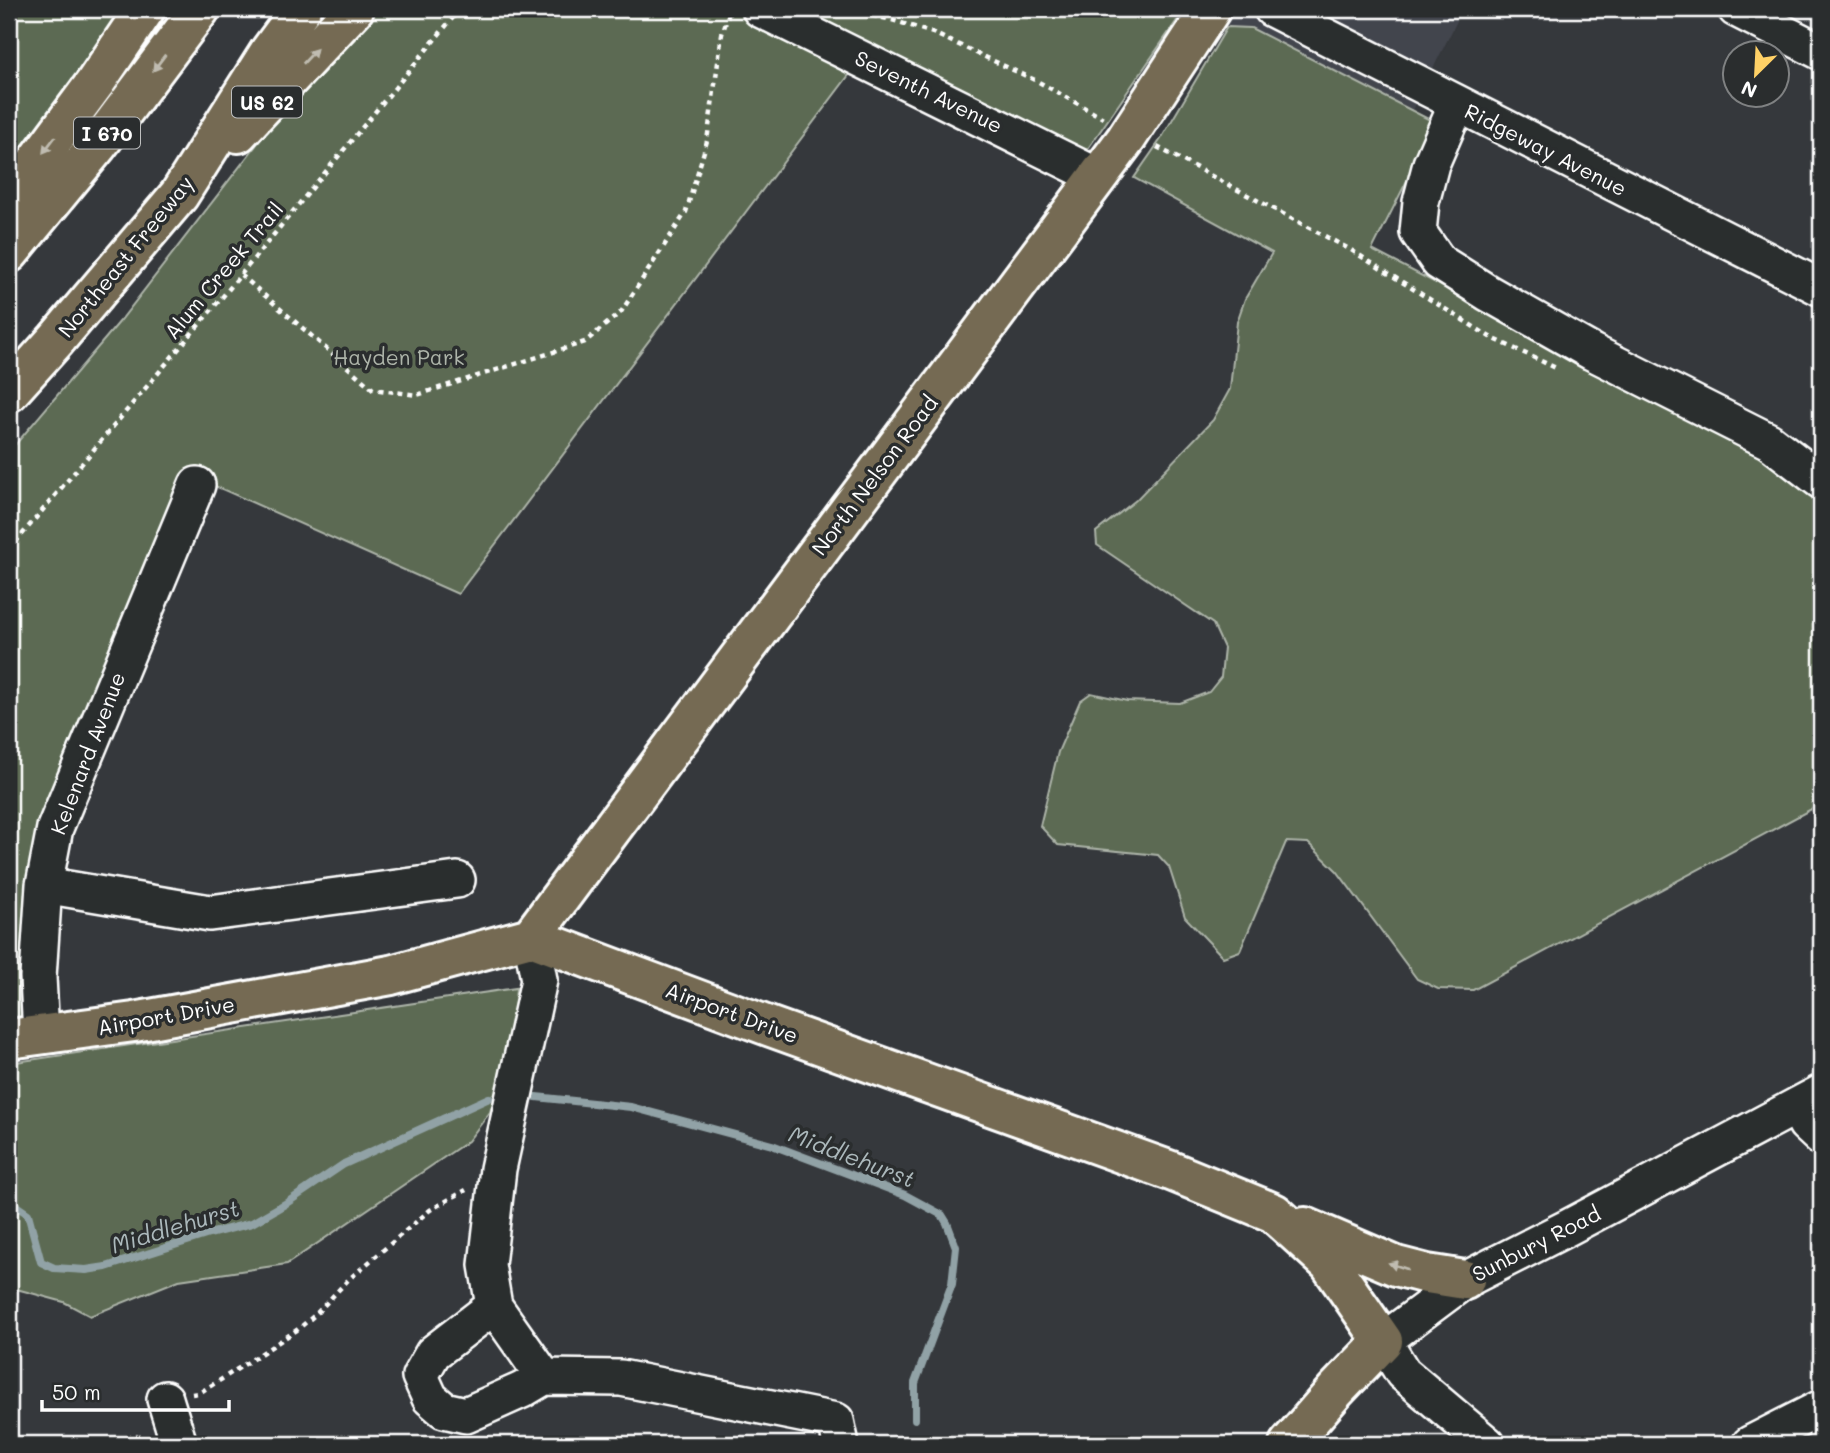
<svg xmlns="http://www.w3.org/2000/svg" width="1830" height="1453" font-family="Mali,sans-serif">
	<style>
		.built { fill: #43454d }
		.green { fill: #5b6a53; stroke: #adb4a9; stroke-width: 2 }
		.lines { fill: none; stroke-linecap: round; stroke-linejoin: round }
		.stream { stroke: #91a2a6; stroke-width: 8 }
		.minor-casing { stroke: #fff; stroke-width: 40 }
		.major-casing { stroke: #fff; stroke-width: 44 }
		.highway-casing { stroke: #fff; stroke-width: 44 }
		.path { stroke: #fff; stroke-width: 4.5; stroke-dasharray: 5 5; stroke-linecap: butt }
		.minor { stroke: #2a2d2e; stroke-width: 35 }
		.major { stroke: #746b52; stroke-width: 38 }
		.highway { stroke: #746b52; stroke-width: 38 }
		.oneway { fill: #c0bcb1 }
		.labels { text-anchor: middle; dominant-baseline: central; stroke-width: 7; stroke-linejoin: round; paint-order: stroke }
		.shield { fill: #2a2d2e; stroke: #bfc0c0; stroke-width: 2 }
		.shield-label { font-size: 19px; font-weight: bold; fill: #fff }
		.street-label { font-size: 21px; fill: #fff; stroke: #2a2d2e }
		.park-label { font-size: 21px; fill: #adb4a9; stroke: #2a2d2e }
		.water-label { font-size: 23px; font-style: italic; fill: #acb9bc; stroke: #2a2d2e }
	</style>
	<rect width="100%" height="100%" fill="#35383c"/>
	<filter id="ink" filterUnits="userSpaceOnUse"><feTurbulence type="fractalNoise" baseFrequency=".0143" numOctaves="2"/><feDisplacementMap in="SourceGraphic" scale="14" xChannelSelector="R" yChannelSelector="G"/><feConvolveMatrix kernelMatrix="1 2 1 2 8 2 1 2 1" color-interpolation-filters="sRGB"/></filter>
	<g filter="url(#ink)">
		<!-- built -->
		<path class="built" d="M1187,9H1463L1412,110L1251,28L1227,27Z"/>
		<!-- green -->
		<path class="green" d="M9,9H122L69,89L9,167Z
			M369,9H742L855,67L458,594L213,485L61,840L51,1018L9,1023V452L121,320L309,77Z
			M782,9H1185L1080,160Z
			M1227,27L1251,28L1436,123L1372,250L1760,451L1821,496V804L1473,990L1438,989L1417,979L1337,871L1308,843L1286,842L1240,951L1223,957L1185,917L1169,867L1158,855L1058,845L1040,826L1058,752L1080,701L1091,693L1127,701L1180,703L1209,692L1221,677L1224,648L1213,624L1097,545L1096,532L1136,500L1213,420L1230,389L1237,322L1245,299L1272,253L1134,178L1161,139Z
			M516,988L512,1043L490,1112L468,1141L287,1264L179,1280L90,1316L64,1302L9,1287V1063Z"/>
		<g class="lines">
			<!-- stream -->
			<path class="stream" d="M536,1097L631,1107L772,1145L905,1195L942,1215L947,1223L956,1247L952,1284L915,1383V1419
				M9,1201L28,1214L41,1262L54,1268L86,1270L106,1267L209,1234L252,1223L285,1204L344,1164L489,1098"/>
			<defs>
				<path id="minor" d="M760,9L1097,176
					M1272,9L1821,288
					M1736,9L1821,52
					M1457,104L1431,164L1421,202L1418,232L1439,262L1488,293L1592,352L1769,441L1821,481
					M44,885L210,913L457,880
					M531,937L539,980L498,1169L487,1265L494,1306L544,1377L621,1378L836,1421L841,1444
					M41,1035L38,977L44,885L55,828L197,485
					M1797,1106L1806,1124L1821,1138
					M494,1306L433,1353L420,1376L430,1398L444,1410L466,1415L522,1390L544,1377
					M165,1399L179,1444
					M1487,1444L1403,1373L1383,1341L1465,1280L1569,1227L1821,1093
					M1750,1444L1821,1408"/>
				<path id="major" d="M531,937L1126,139L1211,9
					M9,1039L134,1022L391,975L531,937L771,1027L1171,1171L1274,1213L1329,1263L1383,1341L1336,1390L1289,1444
					M1305,1227L1396,1266L1427,1274L1465,1280"/>
				<path id="highway" d="M238,133L354,9
					M9,199L95,83L145,9
					M9,253L97,146L200,9
					M9,392L56,340L179,195L270,51L301,9"/>
			</defs>
			<!-- minor casing -->
			<use href="#minor" class="minor-casing"/>
			<!-- major casing -->
			<use href="#major" class="major-casing"/>
			<!-- highway casing -->
			<use href="#highway" class="highway-casing"/>
			<!-- path -->
			<path class="path" d="M843,9L892,20L933,33L1037,81L1103,118
				M1157,147L1351,250L1490,337L1556,368
				M241,275L373,389L417,395L585,342L621,312L686,212L707,141L722,34L730,10
				M9,550L219,301L460,9
				M192,1394L199,1393L222,1379L297,1330L316,1314L348,1280L430,1210L466,1190
				M117,1444L134,1436L147,1438"/>
			<!-- minor -->
			<use href="#minor" class="minor"/>
			<!-- major -->
			<use href="#major" class="major"/>
			<!-- highway -->
			<use href="#highway" class="highway"/>
		</g>
		<!-- one-way arrows -->
		<defs><path id="oneway-solid" d="M-6-.8H1V-3.2L6.5 0L1 3.2V.8H-6Z" transform="scale(1.75)"/></defs>
		<g class="oneway">
			<use href="#oneway-solid" transform="translate(310 56) rotate(-47)"/>
			<use href="#oneway-solid" transform="translate(159 63) rotate(127)"/>
			<use href="#oneway-solid" transform="translate(49 145) rotate(127)"/>
			<use href="#oneway-solid" transform="translate(1398 1266) rotate(-162)"/>
		</g>
	</g>
	<g class="labels">
		<!-- shield labels -->
		<g class="shield">
			<rect x="232" y="86.5" width="70" height="31" rx="5"/>
			<rect x="74" y="117.5" width="66" height="31" rx="5"/>
		</g>
		<g class="shield-label">
			<text x="267" y="102">US 62</text>
			<text x="107" y="133">I 670</text>
		</g>
		<!-- street labels -->
		<g class="street-label">
			<text transform="translate(929 91) rotate(26)">Seventh Avenue</text>
			<text transform="translate(1546 149) rotate(27)">Ridgeway Avenue</text>
			<text transform="translate(125 256) rotate(-51)">Northeast Freeway</text>
			<text transform="translate(223 270) rotate(-50)">Alum Creek Trail</text>
			<text transform="translate(874 475) rotate(-53)">North Nelson Road</text>
			<text transform="translate(87 753) rotate(-69)">Kelenard Avenue</text>
			<text transform="translate(732 1012) rotate(20)">Airport Drive</text>
			<text transform="translate(166 1015) rotate(-10)">Airport Drive</text>
			<text transform="translate(1536 1243) rotate(-27)">Sunbury Road</text>
		</g>
		<!-- park labels -->
		<g class="park-label">
			<text x="399" y="356">Hayden Park</text>
		</g>
		<!-- water labels -->
		<g class="water-label">
			<text transform="translate(852 1156) rotate(21)">Middlehurst</text>
			<text transform="translate(175 1226) rotate(-17)">Middlehurst</text>
		</g>
	</g>
	<!-- margin -->
	<rect width="1830" height="1453" fill="none" stroke="#2a2d2e" stroke-width="35"/>
	<rect x="18" y="18" width="1795" height="1418" fill="none" stroke="#fff" stroke-width="2.5" filter="url(#ink)"/>
	<!-- north arrow -->
	<g transform="translate(1756 74) rotate(204)"><circle r="33" fill="#2a2d2e" stroke="#7f8182" stroke-width="2"/>
	<path d="M0-5L12 26L0 18L-12 26Z" fill="#ffd166"/>
	<text y="-10" font-size="19" font-weight="bold" text-anchor="middle" fill="#ffffff">N</text>
	</g>
	<!-- scale -->
	<path d="M42 1400v10h187v-10" fill="none" stroke="#ffffff" stroke-width="3.5"/>
	<text x="52" y="1400" font-size="21" fill="#ffffff" stroke="#2a2d2e" stroke-width="5" paint-order="stroke">50 m</text>
</svg>
